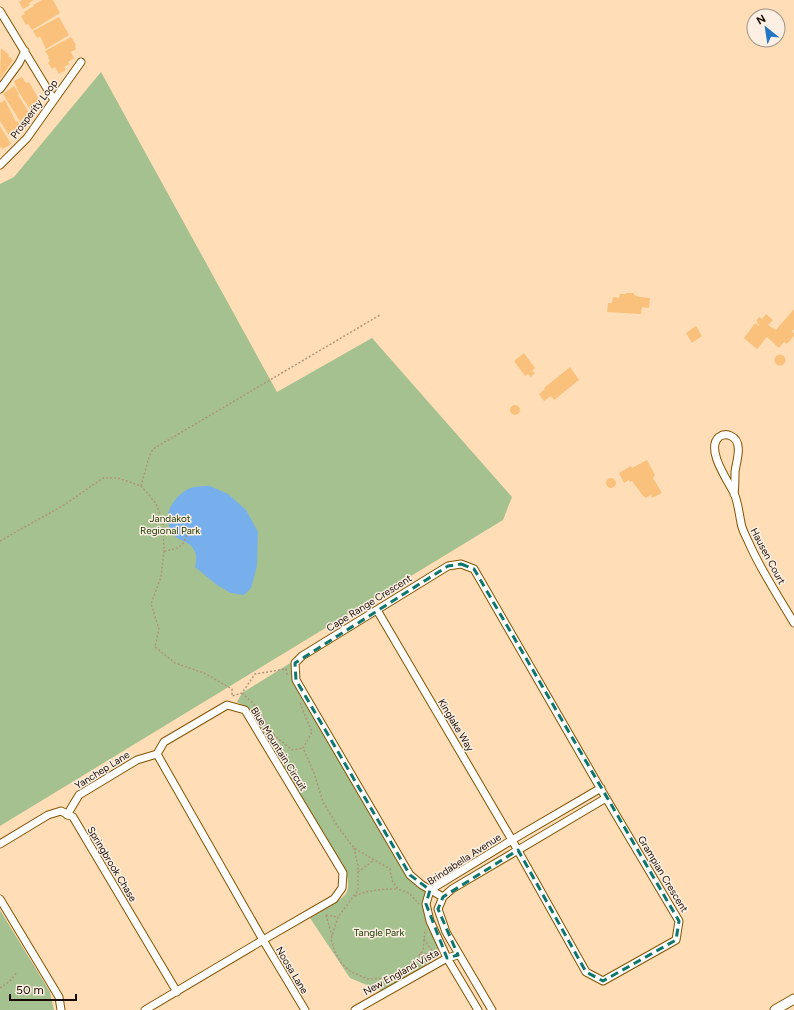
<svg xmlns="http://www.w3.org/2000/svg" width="794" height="1010" font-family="Figtree,sans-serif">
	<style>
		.green { fill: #a5c18f }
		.water { fill: #77afed }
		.building { fill: #f9c17c }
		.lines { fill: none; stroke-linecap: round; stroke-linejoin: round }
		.minor-casing { stroke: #845402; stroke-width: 9 }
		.tertiary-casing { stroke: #845402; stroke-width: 11 }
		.path { stroke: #ae9477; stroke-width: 1.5; stroke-dasharray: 2 2; stroke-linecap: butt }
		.minor { stroke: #fff; stroke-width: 7 }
		.tertiary { stroke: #fff; stroke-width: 9 }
		.marked { fill: none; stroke: #0f766e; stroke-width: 3; stroke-dasharray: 8 5; stroke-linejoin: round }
		.labels { text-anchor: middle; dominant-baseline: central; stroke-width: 3; stroke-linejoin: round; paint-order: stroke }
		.street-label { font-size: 10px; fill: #190a00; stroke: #fbf0e3 }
		.park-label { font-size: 10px; fill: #203903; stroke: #fbf0e3 }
	</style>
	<rect width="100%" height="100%" fill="#ffdeb7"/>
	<!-- green -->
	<path class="green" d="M101,72L277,392L372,338L512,497L503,520L0,826V184L14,177Z
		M292,662L293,681L409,877L427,891L423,904L438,947L437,955L429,963L381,991L350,978L310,918C319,912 342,901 347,892C349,886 348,878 346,873L247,707L237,702L242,693Z
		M0,910L50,992L54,1010H0Z"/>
	<!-- water -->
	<path class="water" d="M210,486L228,494L246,510L258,532L257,566L251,588L244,595L231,593L217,585L195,567C196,563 197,556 195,552C190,540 180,542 174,535C160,518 172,498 188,489C194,486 204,486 210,486Z"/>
	<!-- building -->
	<path class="building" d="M22,0H34L29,3L30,5L23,9L19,2Z
		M42,0H53L60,13L32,30L28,24L26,25L21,16L25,14L24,12L34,6L33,5Z
		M59,17L69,35L46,49L40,36L37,38L33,31Z
		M71,37L76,45L75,46L76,49L71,52L74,58L68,62L70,64L64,67L66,70L59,74L55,67L52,69L48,63L50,61L48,58L49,57L45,51Z
		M1,48L9,55L8,56L13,60L0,79Z
		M22,77L26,83L29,82L40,101L37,104L38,106L31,111L17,89L14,81Z
		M14,86L19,94L18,95L31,116L21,123L3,94Z
		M5,100L16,122L17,121L22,128L10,137L0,121V103Z
		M0,126L11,144L3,149L2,147L0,148Z
		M626,293H634V295L640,297L650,298L649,308L642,307L641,314L607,312L608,303H612L613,297L619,298L620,294H626Z
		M794,309V329L792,332L794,333V336L787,344L784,342L779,348L767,337L757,349L744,338L755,323L759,326V325L757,323L758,322L756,321L759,317L762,319L766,314L773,320L768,325L776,330Z
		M696,326L702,336L692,343L686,333Z
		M524,353L535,368L532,371L535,373L531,377L528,374L525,376L514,361Z
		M774.5 360a5.5 5.5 0 1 1 11 0a5.5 5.5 0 1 1-11 0Z
		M570,367L579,380L554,400L551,396L544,401L539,394L545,389L544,388Z
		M510 410a5 5 0 1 1 10 0a5 5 0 1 1-10 0Z
		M647,460L655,475L653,478L662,493L652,498L651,495L646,498L643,496L632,481L630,482L629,480L624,483L619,473L631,466L632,468Z
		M606 483a5 5 0 1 1 10 0a5 5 0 1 1-10 0Z"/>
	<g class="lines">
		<defs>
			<path id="minor" d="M0,11L54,100
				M0,89L19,63L25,51
				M0,165L27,138L81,62
				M734,494C735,487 735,480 735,472C736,462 744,442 731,436C727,434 723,434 719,437C705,449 728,481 734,493C738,502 739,513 741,523C742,530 746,536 749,543C761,571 779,597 794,623
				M377,610L512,840L586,972L603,981L676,940L679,921L606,798L474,569L461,564L448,566L302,656L295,663L296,680L410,875L422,885L443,897
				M67,815L79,795L137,760L157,754
				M0,844L48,815L61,811L73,817L177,992
				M0,899L59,997L61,1010
				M145,1010L263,940L334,899L342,888L343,873L245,710L227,705L164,742L157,754L263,940L305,1010
				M355,1010L447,958L458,955
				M478,1010L447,958L430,921L426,904L430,890L512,840L601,788
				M492,1010L446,932L438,909L443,897L452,889L606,798"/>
			<path id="tertiary" d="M775,1010L794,999"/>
		</defs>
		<!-- minor casing -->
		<use href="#minor" class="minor-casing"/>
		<!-- tertiary casing -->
		<use href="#tertiary" class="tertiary-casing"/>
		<!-- path -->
		<path class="path" d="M141,486L149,457L153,449L380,315
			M0,541L64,505L103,478H118L141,486L155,502L163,521L164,551L161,577L151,604L159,629L155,647L175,663L204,673L232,689V696L242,693L255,674L286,669L287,675
			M164,551C177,549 183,548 187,534
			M242,693L253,703L275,736L292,750L303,748
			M300,703L312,732L303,748L314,773L323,802L338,827L354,848L390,869L392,880L398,889L409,893L419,904
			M354,848L358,866V890L338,917L331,939L335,952L342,964L351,972L368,979L389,978L404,972L423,951L425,930
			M358,872L374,860
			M355,896C368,890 383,889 398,889
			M326,915L332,936
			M326,915L338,917
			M424,939L434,954
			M420,954H434
			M380,986L384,979
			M0,988L10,981L17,972"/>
		<!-- minor -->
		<use href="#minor" class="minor"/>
		<!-- tertiary -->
		<use href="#tertiary" class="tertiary"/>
	</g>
	<!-- marked area -->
	<path class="marked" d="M461,564L474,569L679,921L676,940L603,981L586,972L518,850L443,897L438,909L458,955L447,958L426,904L430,890L410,875L296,680L295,663L448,566Z"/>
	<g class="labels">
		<!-- street labels -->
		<g class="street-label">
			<text transform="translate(34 109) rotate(-53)">Prosperity Loop</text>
			<text transform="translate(768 556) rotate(62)">Hausen Court</text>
			<text transform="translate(369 603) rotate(-32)">Cape Range Crescent</text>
			<text transform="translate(456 725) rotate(59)">Kinglake Way</text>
			<text transform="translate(279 749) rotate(58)">Blue Mountain Circuit</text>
			<text transform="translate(102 770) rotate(-32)">Yanchep Lane</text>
			<text transform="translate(464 859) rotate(-33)">Brindabella Avenue</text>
			<text transform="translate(112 864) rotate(59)">Springbrook Chase</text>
			<text transform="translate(663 874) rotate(59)">Grampian Crescent</text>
			<text transform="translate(292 970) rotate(59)">Noosa Lane</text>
			<text transform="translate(401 972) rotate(-29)">New England Vista</text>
		</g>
		<!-- park labels -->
		<g class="park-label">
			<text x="170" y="518">Jandakot<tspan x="170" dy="12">Regional Park</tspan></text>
			<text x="379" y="932">Tangle Park</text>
		</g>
	</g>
	<!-- north arrow -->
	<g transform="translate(766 28) rotate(330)"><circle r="19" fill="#fbf0e3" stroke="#a19488"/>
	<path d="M0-3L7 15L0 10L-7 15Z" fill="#2476c4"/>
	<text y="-6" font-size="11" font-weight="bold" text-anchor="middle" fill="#190a00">N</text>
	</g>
	<!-- scale -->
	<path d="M10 994v6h66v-6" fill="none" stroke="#190a00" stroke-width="2"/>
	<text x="16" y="994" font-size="12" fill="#190a00" stroke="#fbf0e3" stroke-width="3" paint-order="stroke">50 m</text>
</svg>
